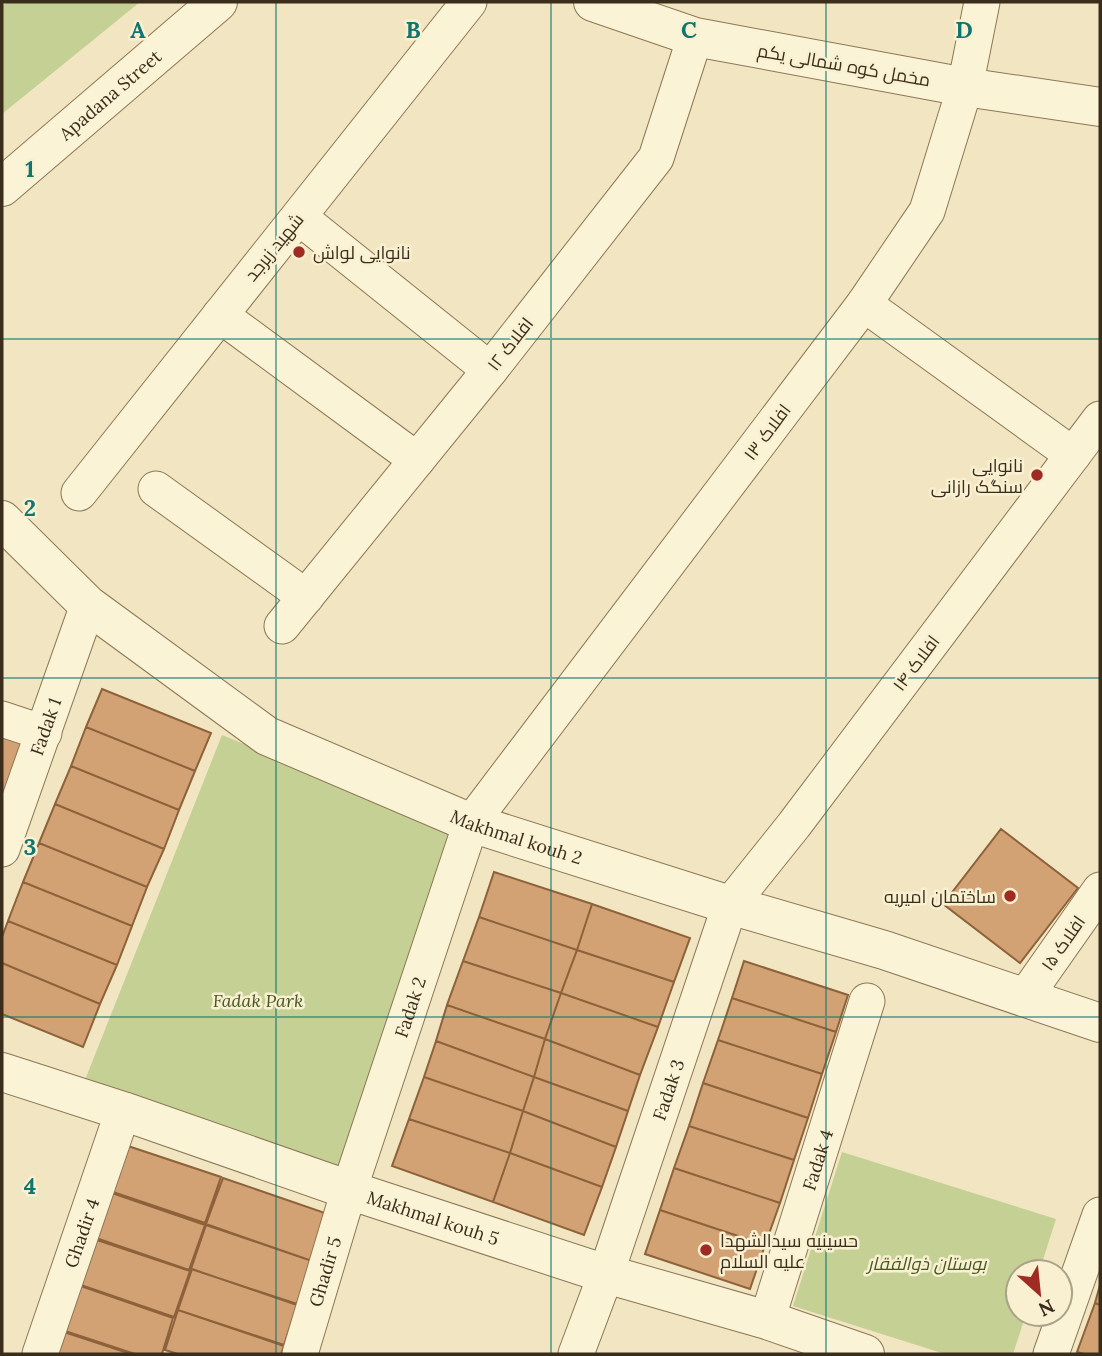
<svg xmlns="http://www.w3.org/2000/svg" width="1102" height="1356" font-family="Lora,Cairo,serif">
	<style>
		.green { fill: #c4d094 }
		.building { fill: #d2a274; stroke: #8d623b; stroke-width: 2 }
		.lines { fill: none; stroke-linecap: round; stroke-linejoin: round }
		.minor-casing { stroke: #8c7757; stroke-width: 37 }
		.tertiary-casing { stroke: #8c7757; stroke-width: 40 }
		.minor { stroke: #fbf3d5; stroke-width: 35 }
		.tertiary { stroke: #fbf3d5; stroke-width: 38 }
		.grid { fill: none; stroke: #0f766e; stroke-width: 2; stroke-opacity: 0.55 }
		.poi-dot { fill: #9f2b23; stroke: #f8f0d1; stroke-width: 2.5 }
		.labels { text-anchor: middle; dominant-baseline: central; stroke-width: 5; stroke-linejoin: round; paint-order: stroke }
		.street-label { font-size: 18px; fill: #3a2d1c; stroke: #f8f0d1 }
		.poi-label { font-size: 18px; fill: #3a2d1c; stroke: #f8f0d1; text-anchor: start }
		.park-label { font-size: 18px; font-style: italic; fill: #465822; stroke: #f8f0d1 }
		.grid-label { font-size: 23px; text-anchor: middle; font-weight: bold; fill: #0f766e; stroke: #f8f0d1; stroke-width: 5; stroke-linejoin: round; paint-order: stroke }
	</style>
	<rect width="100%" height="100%" fill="#f1e6c1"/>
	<!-- green -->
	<path class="green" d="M8,2H140L2,114V6Z
		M222,735L454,829L339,1168L85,1080Z
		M842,1152L1056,1219L1039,1272H1018V1314H1026L1013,1354H945L793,1306Z"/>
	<!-- building -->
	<path class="building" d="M102,689L211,733L195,771L86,727Z
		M86,727L195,771L179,810L71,766Z
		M2,733L34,745L2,803Z
		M71,766L179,810L164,849L55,804Z
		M55,804L164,849L147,887L39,843Z
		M1001,829L1078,888L1020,963L943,904Z
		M39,843L147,887L132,926L23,882Z
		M494,872L592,904L577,950L479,917Z
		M23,882L132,926L117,965L8,921Z
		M592,904L690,938L674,982L577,950Z
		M479,917L577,950L561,993L463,961Z
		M8,921L117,965L100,1004L2,963V937Z
		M577,950L674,982L658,1027L561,993Z
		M463,961L561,993L545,1039L447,1005Z
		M744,961L848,995L836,1032L732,998Z
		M2,963L100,1004L83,1047L2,1014Z
		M561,993L658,1027L640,1075L545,1039Z
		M732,998L836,1032L822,1074L718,1040Z
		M447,1005L545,1039L534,1077L436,1041Z
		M545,1039L640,1075L628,1111L534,1077Z
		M718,1040L822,1074L808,1118L703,1083Z
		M436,1041L534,1077L523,1111L424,1077Z
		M424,1077L523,1111L510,1153L409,1119Z
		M534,1077L628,1111L616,1147L523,1111Z
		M703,1083L808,1118L794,1160L689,1126Z
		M523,1111L616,1147L602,1187L510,1153Z
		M409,1119L510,1153L493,1202L392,1166Z
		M689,1126L794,1160L780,1203L674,1168Z
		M125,1145L221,1177L205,1223L110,1191Z
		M510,1153L602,1187L584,1235L493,1202Z
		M674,1168L780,1203L765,1245L660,1210Z
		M223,1178L328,1214L312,1261L206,1224Z
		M109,1192L205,1225L189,1270L93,1237Z
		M660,1210L765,1245L750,1289L645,1254Z
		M206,1225L312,1261L297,1304L191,1269Z
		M94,1239L190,1271L174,1317L78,1284Z
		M192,1269L297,1305L284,1345L178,1310Z
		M78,1285L173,1318L162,1354H135L65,1331Z
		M1100,1285V1305L1095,1303Z
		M1095,1303L1100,1305V1354H1084L1077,1352Z
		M178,1310L284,1346L281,1354H178L165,1350Z
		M64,1332L131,1354H58Z"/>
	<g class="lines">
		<defs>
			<g id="minor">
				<path d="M299,217L490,370"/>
				<path d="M864,304L1073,455"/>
				<path d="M220,315L417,460"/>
				<path d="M156,489L306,597"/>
				<path d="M79,493L469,2"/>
				<path d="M282,626L490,370L656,158L695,37"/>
				<path d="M2,719L44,733"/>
				<path id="s1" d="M2,849L88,605"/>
				<path d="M1025,997L1100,890"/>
				<path id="s2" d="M767,1320L867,1001"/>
				<path id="s3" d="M40,1354L123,1111"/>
				<path id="s4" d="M300,1354L349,1190L471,823L864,304L927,211L965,87L982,2"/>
				<path id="s5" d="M576,1354L606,1274L730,905L794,825L1100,419"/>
				<path d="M1051,1354L1100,1215"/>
			</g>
			<g id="tertiary">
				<path d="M593,2L695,37L965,87L1100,107"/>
				<path id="s6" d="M2,187L218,2"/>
				<path id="s7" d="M2,520L88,605L267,736L471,823L730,905L884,950L1100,1023"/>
				<path id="s8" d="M2,1072L123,1111L349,1190L606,1274L767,1320L865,1354"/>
			</g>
		</defs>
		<!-- minor casing -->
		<use href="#minor" class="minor-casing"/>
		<!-- tertiary casing -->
		<use href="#tertiary" class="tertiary-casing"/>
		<!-- minor -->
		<use href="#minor" class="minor"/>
		<!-- tertiary -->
		<use href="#tertiary" class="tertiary"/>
	</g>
	<!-- grid -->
	<path class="grid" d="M276,2V1354M551,2V1354M826,2V1354M2,339H1100M2,678H1100M2,1017H1100"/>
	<!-- markers -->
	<g class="poi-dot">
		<circle cx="299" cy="252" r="7"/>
		<circle cx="1037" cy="475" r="7"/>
		<circle cx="1010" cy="896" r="7"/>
		<circle cx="706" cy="1250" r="7"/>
	</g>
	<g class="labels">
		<!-- street labels -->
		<g class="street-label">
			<text transform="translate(844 65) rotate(10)">مخمل کوه شمالی‌ یکم</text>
			<text stroke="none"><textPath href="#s6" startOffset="142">Apadana Street</textPath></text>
			<text transform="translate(274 247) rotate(-51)">شهید زبرجد</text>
			<text transform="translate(510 344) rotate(-52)">افلاک ۱۲</text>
			<text transform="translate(767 432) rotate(-53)">افلاک ۱۳</text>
			<text transform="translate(916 663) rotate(-53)">افلاک ۱۴</text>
			<text stroke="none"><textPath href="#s1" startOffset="130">Fadak 1</textPath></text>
			<text stroke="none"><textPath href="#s7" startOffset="612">Makhmal kouh 2</textPath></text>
			<text transform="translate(1063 943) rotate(-55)">افلاک ۱۵</text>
			<text stroke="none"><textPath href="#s4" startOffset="364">Fadak 2</textPath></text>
			<text stroke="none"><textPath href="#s5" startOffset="280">Fadak 3</textPath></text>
			<text stroke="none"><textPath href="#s2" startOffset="168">Fadak 4</textPath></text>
			<text stroke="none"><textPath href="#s8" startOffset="455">Makhmal kouh 5</textPath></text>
			<text stroke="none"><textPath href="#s3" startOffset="128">Ghadir 4</textPath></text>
			<text stroke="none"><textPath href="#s4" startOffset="86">Ghadir 5</textPath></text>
		</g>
		<!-- poi labels -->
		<g class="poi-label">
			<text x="313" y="252">نانوایی لواش</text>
			<text x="1023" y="465" text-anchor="end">نانوایی<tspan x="1023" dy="21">سنگک رازانی</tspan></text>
			<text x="996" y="896" text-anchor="end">ساختمان امیریه</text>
			<text x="720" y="1240">حسینیه سیدالشهدا<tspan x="720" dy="21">علیه السلام</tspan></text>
		</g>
		<!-- park labels -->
		<g class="park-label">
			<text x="258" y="1000">Fadak Park</text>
			<text x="927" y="1263">بوستان ذوالفقار</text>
		</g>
	</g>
	<g class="grid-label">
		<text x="138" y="38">A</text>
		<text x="413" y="38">B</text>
		<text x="689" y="38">C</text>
		<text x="964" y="38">D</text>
		<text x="30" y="177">1</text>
		<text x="30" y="516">2</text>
		<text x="30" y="855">3</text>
		<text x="30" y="1194">4</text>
	</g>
	<!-- border -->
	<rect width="1102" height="1356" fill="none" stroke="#3a2d1c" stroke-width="7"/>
	<!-- north arrow -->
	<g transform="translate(1039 1293) rotate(153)"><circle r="33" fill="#f8f0d1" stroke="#aca289" stroke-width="2"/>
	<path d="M0-5L12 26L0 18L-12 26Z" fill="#9f2b23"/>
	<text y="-10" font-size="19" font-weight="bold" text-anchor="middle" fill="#3a2d1c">N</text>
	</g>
</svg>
